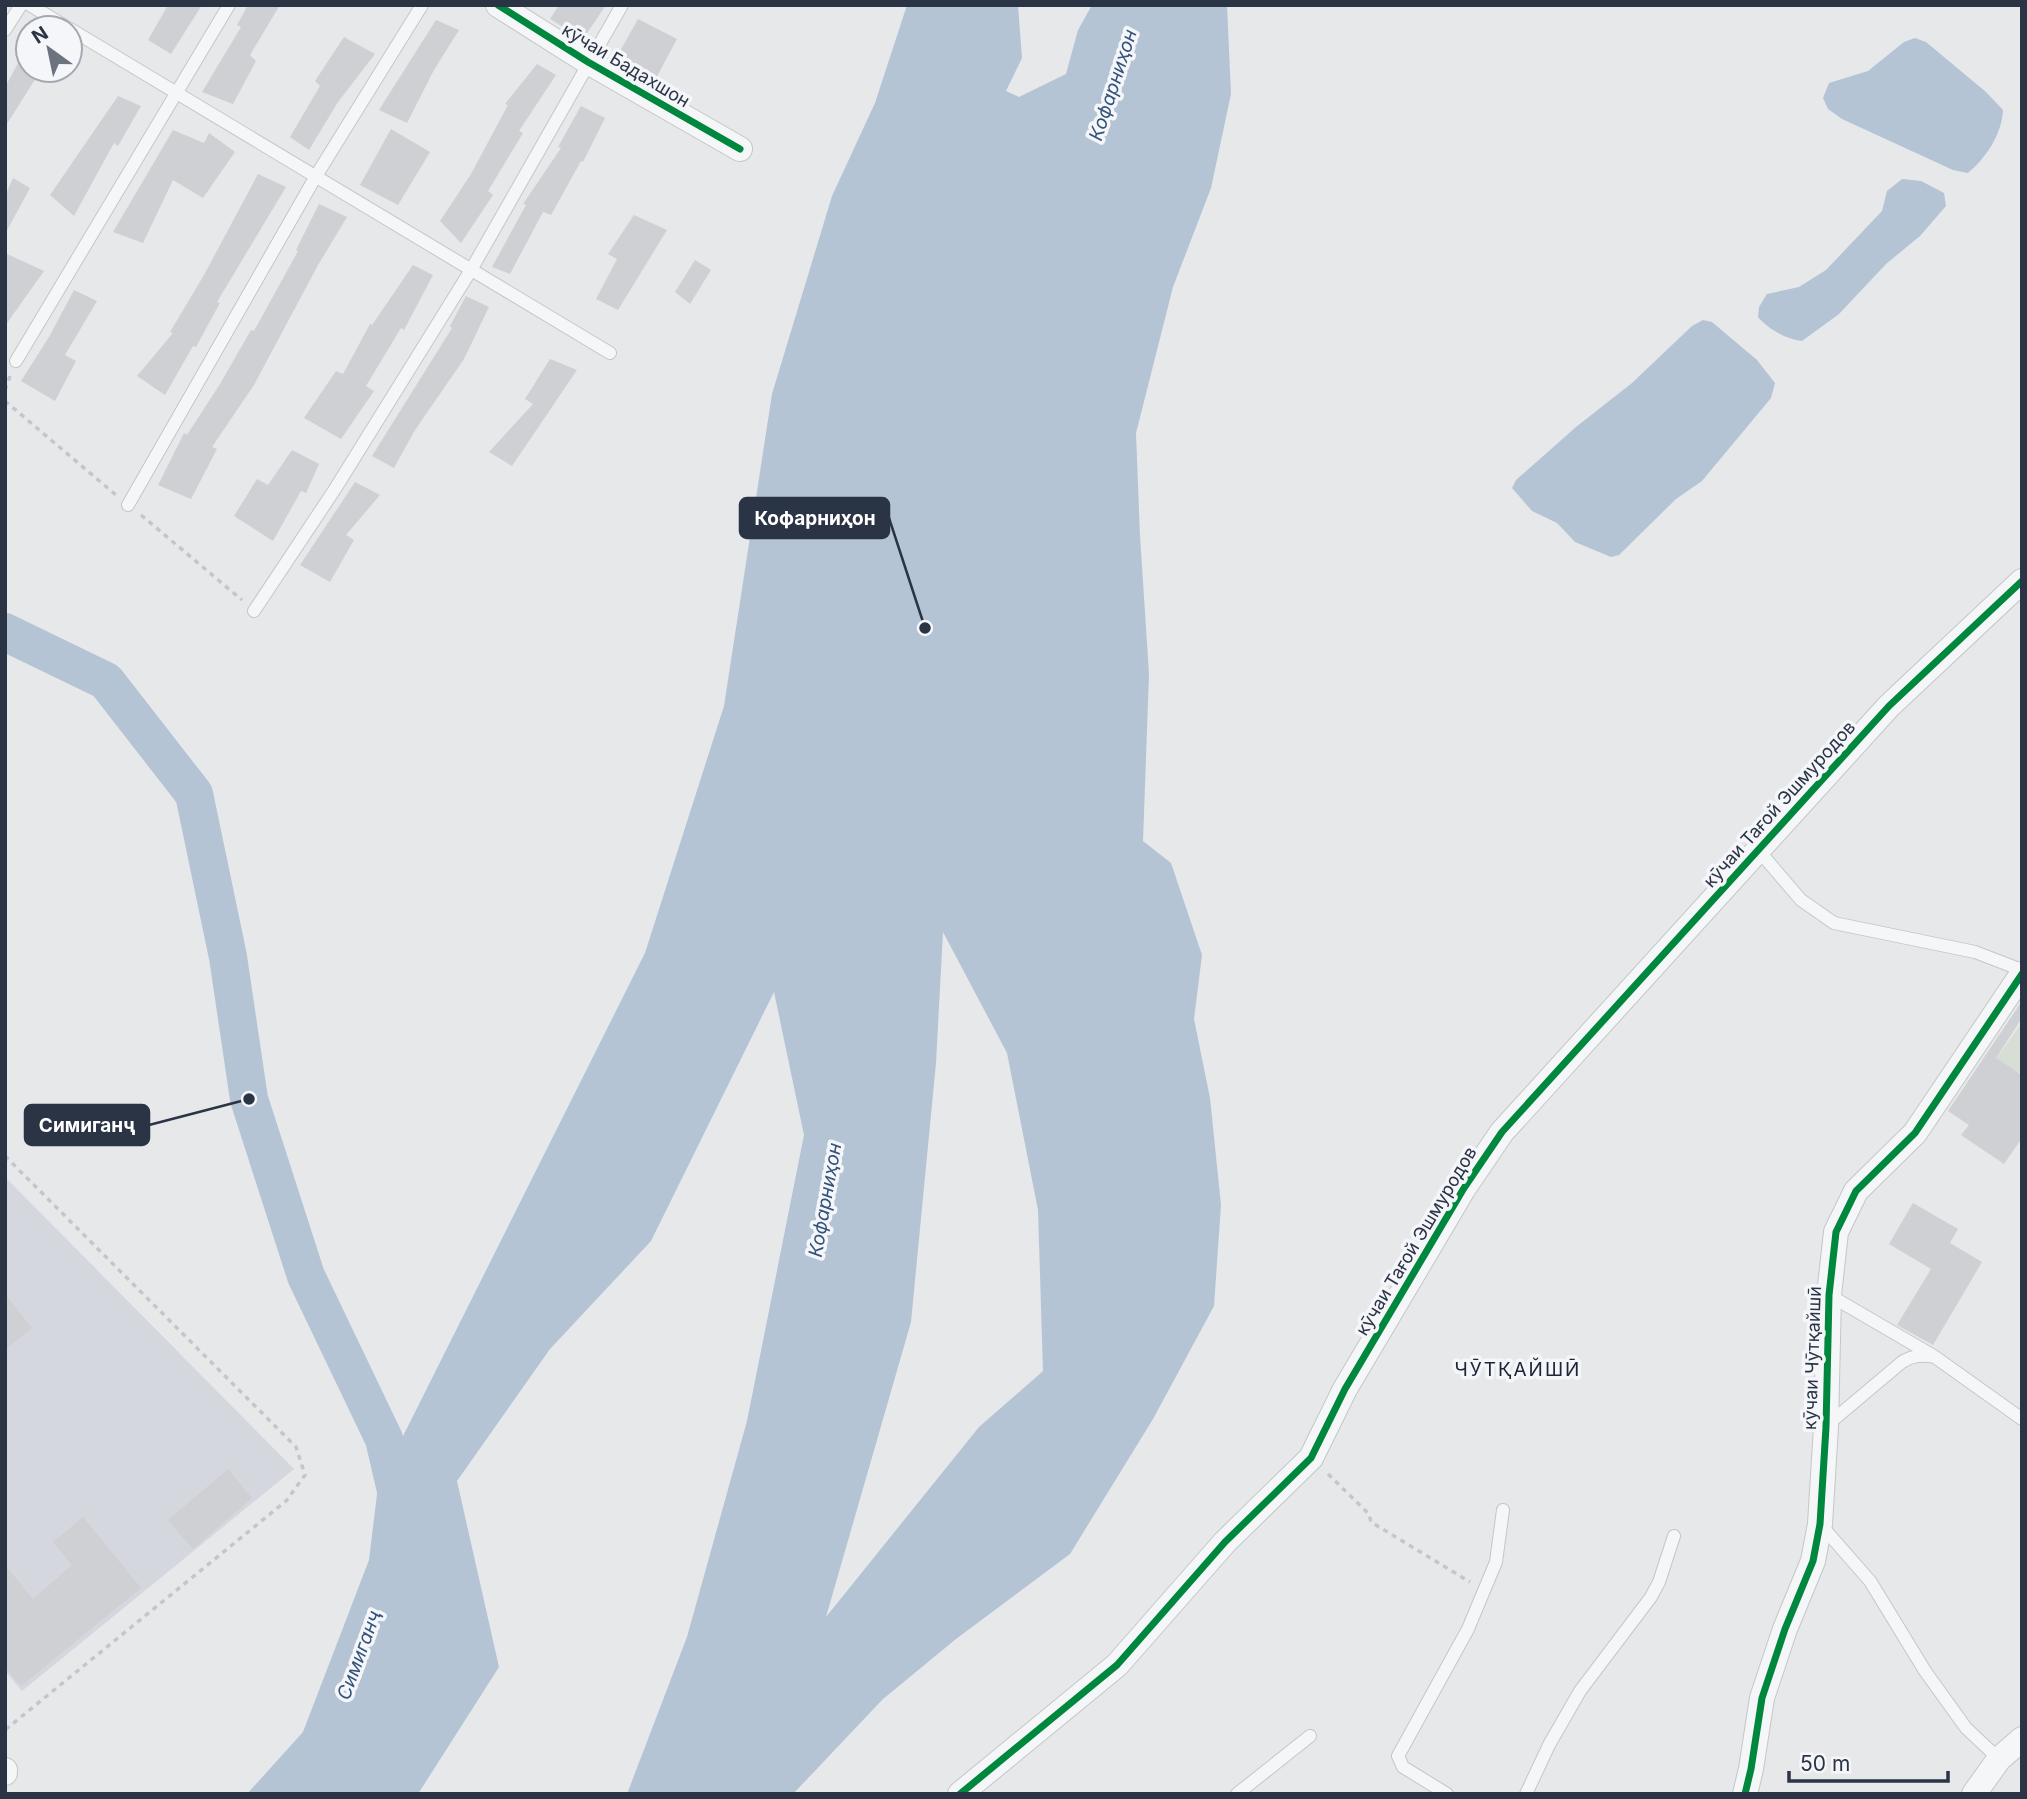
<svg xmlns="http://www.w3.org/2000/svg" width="2027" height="1799" font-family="Inter,sans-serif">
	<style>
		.built { fill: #d4d7dd }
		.green { fill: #d6ded6 }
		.water { fill: #b4c4d5; fill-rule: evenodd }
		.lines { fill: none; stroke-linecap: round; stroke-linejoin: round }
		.river { stroke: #b4c4d5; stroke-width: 38 }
		.building { fill: #ced0d3 }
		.lane-casing { stroke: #c4c6c8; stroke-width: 14 }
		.street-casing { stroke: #c4c6c8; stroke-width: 26 }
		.path { stroke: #c5c6ca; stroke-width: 3.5; stroke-dasharray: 5 5; stroke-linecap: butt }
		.lane { stroke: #f5f6f7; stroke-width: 12 }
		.street { stroke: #f5f6f7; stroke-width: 24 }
		.cycleway-casing { stroke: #f4f6f9; stroke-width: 11 }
		.cycleway { stroke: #00873e; stroke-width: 7 }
		.labels { text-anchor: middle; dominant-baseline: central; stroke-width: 7; stroke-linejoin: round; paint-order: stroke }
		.street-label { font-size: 18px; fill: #2b3445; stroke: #f4f6f9 }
		.water-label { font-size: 19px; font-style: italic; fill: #34527a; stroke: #f4f6f9 }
		.neighbourhood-label { font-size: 19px; letter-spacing: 2px; fill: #1d2536; stroke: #f4f6f9 }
		.leader { fill: none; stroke: #2b3445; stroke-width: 2.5 }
		.callout-dot { fill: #2b3445; stroke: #f4f6f9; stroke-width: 2.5 }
		.callout { fill: #2b3445; stroke: #2b3445; stroke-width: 2.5 }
		.callout-label { font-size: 19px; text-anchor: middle; font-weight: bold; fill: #fff }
	</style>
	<rect width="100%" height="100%" fill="#e6e8ea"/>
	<!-- built -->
	<path class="built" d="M5,1177L294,1469L22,1691L5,1671Z"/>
	<!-- green -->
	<path class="green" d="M2022,1023V1074L2018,1071L2010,1083L1989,1068Z"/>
	<!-- water -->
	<path class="water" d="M907,5H1018L1022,58L1006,91L1019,97L1066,74L1078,30L1092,5H1227L1231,94L1211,188L1173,287L1136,433L1140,536L1149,674L1143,841L1171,863L1202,955L1194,1019L1210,1098L1221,1205L1214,1306L1153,1419L1070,1554L956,1639L883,1699L793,1794H627L687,1637L747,1421L804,1135L774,992L651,1241L550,1349L457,1481L499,1667L418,1794H247L303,1732L369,1560L378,1486L645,953L724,706L772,394L832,196L875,103ZM943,932L1007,1053L1038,1210L1043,1371L979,1427L826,1617L911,1322L936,1063Z
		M1915,38L1926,42L1986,92L2003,110C2002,134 1986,158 1968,173L1953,170L1842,119L1828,109L1823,98L1829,83L1868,71L1904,42Z
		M1902,179L1921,181L1944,193L1946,206L1920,236L1886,264L1839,314L1802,341C1786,339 1768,329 1758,317L1759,307L1767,294L1799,287L1826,270L1882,211L1887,191Z
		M1703,320L1712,322L1757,360L1775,383L1771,398L1702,481L1676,499L1619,555L1611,557L1575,542L1557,523L1532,511L1512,488L1516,480L1576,427L1632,383L1692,326Z"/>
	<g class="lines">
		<!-- river -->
		<path class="river" d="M5,632L106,681L194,794L228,957L249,1099L306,1276L384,1439L397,1495L395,1515"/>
	</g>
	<!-- building -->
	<path class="building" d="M168,5H202L171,54L148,40Z
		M248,5H280L250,55L256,61L233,104L202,92L241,27L237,25Z
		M559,5H606L583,39L550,19Z
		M638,19L677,39L654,82L615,60Z
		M436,20L459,30L434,70L407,123L379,110Z
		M344,37L375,54L338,102L309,150L290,137L320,86L315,81Z
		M28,45V70H41L5,127V87Z
		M537,64L556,75L519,131L523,133L488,191L493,195L461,243L440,221L471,174L508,105L505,104Z
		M118,96L141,106L118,146L114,143L74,216L50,195Z
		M581,106L605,118L583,162L581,161L551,215L543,212L510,274L492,267L526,205L523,204L561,148L558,147Z
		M391,129L430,152L398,205L360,185Z
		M173,130L204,143L209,133L235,152L203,198L173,180L143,243L113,232Z
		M258,174L286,187L217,302L220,303L196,347L193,346L165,395L137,376L173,333L170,332L204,275Z
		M13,178L30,188L5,234V196Z
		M319,204L347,217L318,265L254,385L212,447L217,449L191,499L158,485L184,433L187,435L220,384L251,330L254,331L298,251L296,250Z
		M634,215L667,230L618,310L596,299L617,259L608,254Z
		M5,253L44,271L5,326Z
		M695,260L711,270L690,304L675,292Z
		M413,265L433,275L404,330L401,328L366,386L374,391L341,439L304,418L336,371L343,374L370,324L372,325Z
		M74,290L97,301L65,355L76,361L55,401L21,381L49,337Z
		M466,296L489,307L464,359L415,430L394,468L372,456L452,328L450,326Z
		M550,359L577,370L512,466L489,452L533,404L525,399Z
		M292,450L319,464L306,493L301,491L273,541L234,516L257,479L268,485Z
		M355,482L380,495L346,535L354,540L330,582L300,565Z
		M2022,1001V1018L1996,1058L2022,1075V1138L2004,1164L1961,1135L1969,1125L1948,1111Z
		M1913,1203L1958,1229L1950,1243L1982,1262L1933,1345L1897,1325L1931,1269L1889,1244Z
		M5,1294L32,1328L5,1350Z
		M228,1469L252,1498L193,1549L168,1520Z
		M83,1517L141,1588L21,1686L5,1667V1565L33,1599L72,1565L53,1542Z"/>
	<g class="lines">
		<defs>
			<path id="lane" d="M30,5L68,28
				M70,29L610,353
				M5,30L21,5
				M16,361L229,5
				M128,505L316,176L422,5
				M254,611L335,489L471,270L622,5
				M1759,851L1801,900L1834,923L1975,952L2022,970
				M1829,1295L1932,1355
				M1826,1426L1902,1362C1913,1355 1923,1355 1935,1357L2022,1419
				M1820,1524L1870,1581L1925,1671L1966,1728L1999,1759
				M1237,1794L1310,1736
				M1447,1794L1403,1767L1398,1756L1468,1629L1496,1562L1503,1510
				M1526,1794L1549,1745L1580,1691L1651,1597L1659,1582L1674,1536"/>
			<path id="street" d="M498,5L588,62L740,149
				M5,1770V1773
				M960,1794L1117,1665L1225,1542L1311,1458L1345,1389L1464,1188L1502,1132L1889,706L2022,581
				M1745,1794L1751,1769L1762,1698L1785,1629L1813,1561L1820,1524L1826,1427L1829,1295L1836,1232L1856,1191L1915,1133L2022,974
				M1974,1794L1999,1759L2022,1739"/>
		</defs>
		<!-- lane casing -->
		<use href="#lane" class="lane-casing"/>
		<!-- street casing -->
		<use href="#street" class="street-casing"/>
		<!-- path -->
		<path class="path" d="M5,390L10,376
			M5,401L116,495
			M141,515L242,600
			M5,1156L296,1447L305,1475L286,1501L5,1730
			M1328,1474L1369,1514L1371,1522L1470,1582"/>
		<!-- lane -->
		<use href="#lane" class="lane"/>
		<!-- street -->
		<use href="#street" class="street"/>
		<defs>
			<path id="cycleway" d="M498,5L588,62L740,149
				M960,1794L1117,1665L1225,1542L1311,1458L1345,1389L1464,1188L1502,1132L1889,706L2022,581
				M1745,1794L1751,1769L1762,1698L1785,1629L1813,1561L1820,1524L1826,1427L1829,1295L1836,1232L1856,1191L1915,1133L2022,974"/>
		</defs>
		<!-- cycleway casing -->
		<use href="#cycleway" class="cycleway-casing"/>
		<!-- cycleway -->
		<use href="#cycleway" class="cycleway"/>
	</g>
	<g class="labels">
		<!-- street labels -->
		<g class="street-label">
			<text transform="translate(626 65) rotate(31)">кӯчаи Бадахшон</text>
			<text transform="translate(1779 804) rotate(-48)">кӯчаи Тағой Эшмуродов</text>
			<text transform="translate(1416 1241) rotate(-59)">кӯчаи Тағой Эшмуродов</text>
			<text transform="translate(1812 1358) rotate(-88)">кӯчаи Чӯтқайшӣ</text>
		</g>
		<!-- water labels -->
		<g class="water-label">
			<text transform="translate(1113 85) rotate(-72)">Кофарниҳон</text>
			<text transform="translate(825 1200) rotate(-80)">Кофарниҳон</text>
			<text transform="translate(359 1655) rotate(-70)">Симиганҷ</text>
		</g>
		<!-- neighbourhood labels -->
		<g class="neighbourhood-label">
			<text x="1518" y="1369">ЧӮТҚАЙШӢ</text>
		</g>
	</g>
	<!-- callouts -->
	<path class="leader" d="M925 628L889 518M249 1099L149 1125"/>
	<g class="callout-dot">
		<circle cx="925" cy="628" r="7"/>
		<circle cx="249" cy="1099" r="7"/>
	</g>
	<g class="callout">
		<rect x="740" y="498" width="149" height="40" rx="7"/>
		<rect x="25" y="1105" width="124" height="40" rx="7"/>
	</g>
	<g class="callout-label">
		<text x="815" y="525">Кофарниҳон</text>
		<text x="87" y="1132">Симиганҷ</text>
	</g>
	<!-- border -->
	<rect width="2027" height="1799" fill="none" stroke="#2b3445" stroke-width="14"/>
	<!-- north arrow -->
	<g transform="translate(49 49) rotate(327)"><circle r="33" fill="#f4f6f9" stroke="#a4a8b1" stroke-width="2"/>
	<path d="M0-5L12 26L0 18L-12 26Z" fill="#6c737f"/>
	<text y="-10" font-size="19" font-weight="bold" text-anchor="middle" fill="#2b3445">N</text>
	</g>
	<!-- scale -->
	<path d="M1789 1771v10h159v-10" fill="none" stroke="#2b3445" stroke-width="3.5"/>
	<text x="1800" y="1771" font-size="21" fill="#2b3445" stroke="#f4f6f9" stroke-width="5" paint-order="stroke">50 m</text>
</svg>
